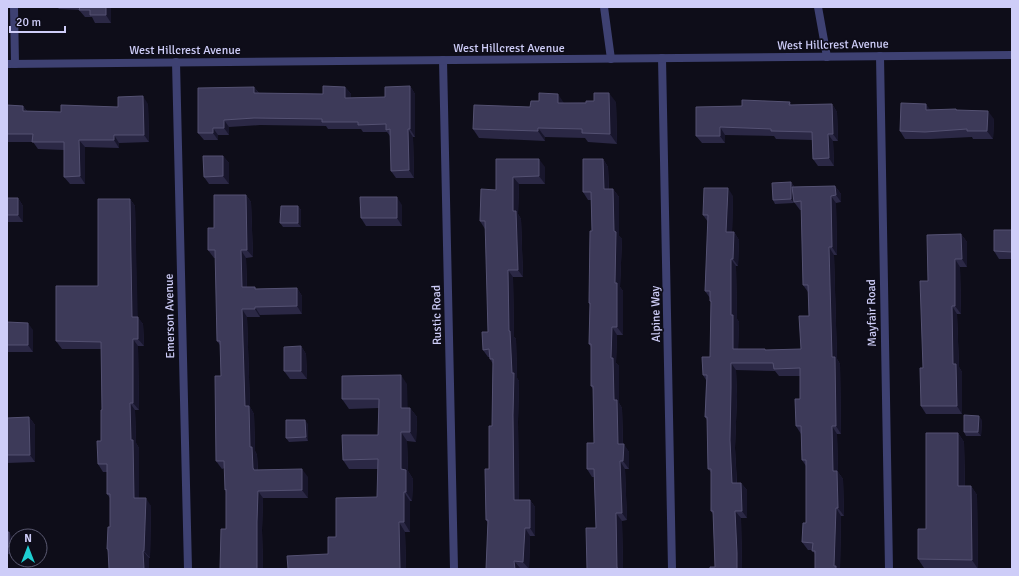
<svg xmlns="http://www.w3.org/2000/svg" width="1019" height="576" font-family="Signika,sans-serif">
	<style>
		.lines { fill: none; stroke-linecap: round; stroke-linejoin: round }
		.minor { stroke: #3e4172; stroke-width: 8 }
		.tertiary { stroke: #3e4172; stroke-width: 8 }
		.wall { fill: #2b2845 }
		.shaded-wall { fill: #18162c }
		.building { fill: #3d3a59; stroke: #545172 }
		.labels { text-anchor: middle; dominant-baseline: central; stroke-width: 3.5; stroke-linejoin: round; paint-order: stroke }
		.street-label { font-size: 12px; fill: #cecdf8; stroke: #0e0d19 }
	</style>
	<rect width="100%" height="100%" fill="#0e0d19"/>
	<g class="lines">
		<!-- minor -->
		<path class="minor" d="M14,7L15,64
			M604,7L611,59
			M818,7L827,57
			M880,56L889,569
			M662,58L672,569
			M443,60L454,569
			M176,62L188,569"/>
		<!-- tertiary -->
		<path class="tertiary" d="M7,64L1012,55"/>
	</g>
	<!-- wall -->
	<path class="wall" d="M57,7H155L111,8V23H95L92,17H85L79,10L59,9Z
		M410,86L415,94V137H413L414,178H396L391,171L390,136L387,132H363L361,129H328L326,126L260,125L229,127V135H218V140H204L198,133L254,87L259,93L323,94L345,87L351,94V98L385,97Z
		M616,102L617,144L588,142L585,138L545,137V141L479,138L473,129L530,107L564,103Z
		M790,102L791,105L832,104L837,112L838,141H833L834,166H818L813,159L812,140L776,139L774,136L725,135V143H702L696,136L742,106Z
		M148,104L149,142L119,143V148L85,147V184H70L64,177V150L38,149L33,142H7V105L23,106L27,111L61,112Z
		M956,109L957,110L994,119L993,139H973L972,137L931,139H905L900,131L930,110Z
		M223,156L229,163V184H209L204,177Z
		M496,159L545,167V184H519L518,214L521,219L523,277H513L514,337L516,339L517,378L519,381L518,422L519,500H530L535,507V536H530L529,569L520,568V569H486L488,523L486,520L492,426L493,364L490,359V357H488L483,350L488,332L486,229H485L480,221L496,190Z
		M603,159L608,167L609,189H613L619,197V236L622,239L620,287L623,291V335H617L616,363L619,366V403L622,408L623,444L629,452V469H625L627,520L622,521L623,569H587L596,528L594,477H592L587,469L594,443L593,389L591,386V347L589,344L590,305L589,303L592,231L591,200H588L583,192Z
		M791,182L794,186V187L835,186L841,194V202L836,203L837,255H834L837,359L840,364L841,434H837L838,472L843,479L844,516H841L840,569H815V554L812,550H808L802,542L806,523V466L802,460L801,434L796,426L800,399V376H779L775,371L736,370L737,396L735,448L737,483H741L747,490V518H741L742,569H710L715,567L713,514L711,511V472L708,469L707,420L705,417L706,380L703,375L710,357L711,302L710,301V298L705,291L708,222L703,215L733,196L732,232H734L739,240L738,266H736L737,319L739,322L738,349L766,350L801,349L809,316L808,292L803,285L802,210H800L794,202V201V203L775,204L773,200Z
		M246,195L251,202L253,257L246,258L247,287H255L256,289L297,288L302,296V314L260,315V317H247L250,407L254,414L255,451L257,455L258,470L308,477V498H263L262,530L263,569H220L226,529V492L225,490V468L222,469L216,461L221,376L220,345L217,341L216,258H214L208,250L214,228Z
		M7,198H18L23,206V222H7Z
		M130,199L135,206L137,317L143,324L144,346H138L139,410H135L136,443L139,448V498L151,506L150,558L108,552L107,549L110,527V498L107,494V472H103L98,464L101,441L102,410L101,349H62L56,341L98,286Z
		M402,205V226H366L361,218Z
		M298,206L301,210V227H283L280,223Z
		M1012,230V259H999L994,251Z
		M961,234L967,242V267H960L961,314H957L959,367L962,372V414H926L921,406L928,281Z
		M7,322L33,330V352H7Z
		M301,346L306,354L307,379H290L284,371Z
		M407,384V408H410L417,417L416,442L407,441L408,471L413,479L412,501H410V532H405L406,569H288L328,554L336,537L377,497L378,469H349L343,460L378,435L379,408L349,409L342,399Z
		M29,417L35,425V462L7,463V418Z
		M982,420L981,436H966L964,432Z
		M308,424V441L289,442L286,438Z
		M958,433L964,442L965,486H971L977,495L978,569L924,568L918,559L926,529Z
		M7,532L14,540L15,554H7Z"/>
	<!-- shaded-wall -->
	<path class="shaded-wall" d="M106,7H110L111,8V23L106,15Z
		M410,86L415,94V137L410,129Z
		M254,87L259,94L254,93Z
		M345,87L351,94V105L345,98Z
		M609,93L616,102L617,144L610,134Z
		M558,94L564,103H558Z
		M143,96L148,104L149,142L144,135Z
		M832,104L837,112L838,141L833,134Z
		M926,104L932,112L926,110Z
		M23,106L28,113L23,111Z
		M988,111L994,119L993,139L987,131Z
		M224,120L229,127V135L224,128Z
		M720,127L725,135V143L720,136Z
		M213,128L218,135V140L213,133Z
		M538,128L545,137V141L538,131Z
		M408,129L413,137L414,178L409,170Z
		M828,134L833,141L834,166L829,158Z
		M114,135L119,143V148L114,140Z
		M79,140L85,147V184L80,176Z
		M223,156L229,163V184L223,176Z
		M539,159L545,167V184L539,176Z
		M603,159L608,167L609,197L604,189Z
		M513,177L519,184L518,214L521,219L523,277L518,270L513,211Z
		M791,182L794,186V203L791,199Z
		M835,186L841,194V202L836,195Z
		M728,188L733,196L732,239L726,232Z
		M613,189L619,197V236L622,239L620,287L623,291V335L617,327L615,283Z
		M246,195L251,202L253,257L247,250Z
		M831,196L836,203L837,255L832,247Z
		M397,197L402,205V226L397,218Z
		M18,198L23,206V222L18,215Z
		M130,199L135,206L138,324L132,317Z
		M298,206L301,210V227L298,223Z
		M734,232L739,240L738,266L733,259Z
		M961,234L967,242V267L962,259Z
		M829,247L834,255L837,359L840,364L841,434L836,426L832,357Z
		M241,250L246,258L247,294L242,287Z
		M731,259L736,266L737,319L739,322L738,356L733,349L731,315Z
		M955,259L960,267L961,314L955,306Z
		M508,270L513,277L514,337L516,339L517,378L519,381L518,422L519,507L514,500L512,373L509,331Z
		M297,288L302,296V314L297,306Z
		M952,306L957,314L959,367L962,372V414L957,406L953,364Z
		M255,307L260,315V317L255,309Z
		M242,309L247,317L250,407L254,414L255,451L257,455L258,476L253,468L245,406Z
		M138,317L143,324L144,346L138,339Z
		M28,323L33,330V352L28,345Z
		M612,327L617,335L616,363L619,366V403L622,408L623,452L618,444L611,358Z
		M133,339L138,346L139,410L133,403Z
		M301,346L306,354L307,379L301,371Z
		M731,363L736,370L737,396L735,448L737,490L732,483L730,440Z
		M401,375L407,384L408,417L401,408Z
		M130,403L135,410L136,443L139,448V506L134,498L131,440Z
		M410,408L417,417L416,442L410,432Z
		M979,416L982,420L981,436L978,432Z
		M29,417L35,425V462L30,455Z
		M305,420L308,424V441L306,437Z
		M832,426L837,434L838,472L843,479L844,516L838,508L833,471Z
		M401,432L407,441L408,471L413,479L412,501L406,492L401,469Z
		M958,433L964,442L965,495L958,486Z
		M624,444L629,452V469L623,461Z
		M620,461L625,469L627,520L622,513Z
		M302,469L308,477V498L302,490Z
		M741,483L747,490V518L742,511Z
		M971,486L977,495L978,569L972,560Z
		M258,491L263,498L262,530L263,569H257V522Z
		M404,492L410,501V532L404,522Z
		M146,498L151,506L150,558L144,551Z
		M530,500L535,507V536L530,528Z
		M836,508L841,516L840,569H836L834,566Z
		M735,511L741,518L742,569H737Z
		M616,513L622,521L623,569H618L617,568Z
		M399,522L405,532L406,569H400Z
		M525,528L530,536L529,569L523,562Z
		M9,532L14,540L15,554L9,547Z
		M143,551L149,558V569H144Z
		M514,561L520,568V569H515Z"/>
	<!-- building -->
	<path class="building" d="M80,7H106V15H90V10H79Z
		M323,86L345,87V98L385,97V87L410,86V129H408L409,170L391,171L390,129L386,130V124L358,125V122H322V119L254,118L224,120V128H213V133H198V88L254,87V93L323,94Z
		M539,93L558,94V103H586V101H594V93H609L610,134L582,133V129L538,128V131L473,129L474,105L530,107L531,101H539Z
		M143,96L144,135H114V140H79L80,176L64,177V142H32L33,134H7V105L23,106V111L61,112V105L118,107V97Z
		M742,100L790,102L789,105L832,104L833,134H828L829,158L813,159L812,132L771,131V129L720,127V136H696V107L742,106Z
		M901,103L926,104V110L956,109V110L988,111L987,131H967V129L925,132L900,131Z
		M203,156H223V176L204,177Z
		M496,159H539V176L513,177V211H516L518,270H508L509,331H510L512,373H514L513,415L514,500H530V528H525L523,562L514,561L515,569H486L488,520H486L485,469H489V426H492L493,359H490L489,349L483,350L482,332H488L485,221H480L481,189L496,190Z
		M583,159H603L604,189H613L614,231L616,232L615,283H617V327H612L611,358H613L614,400H617L618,444H624L623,461H620L622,513H616L617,568H618V569H587L586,528H596L594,469H587V443H594L593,386H591V344H589L590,303H589L590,231H592L591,192H583Z
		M791,182V199L773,200L772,183Z
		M835,186L836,195L831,196L832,247H829L832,357H835L836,426H832L833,471H837L838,508H836L834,566H836V569H815V551H812L813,543L802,542L803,523H806V460H802L801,426H796L795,399H800V368L774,369L773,363H731V388L730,440L732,483H741L742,511H735L737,553V569H710V567H715L713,511H711V469H708L707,417H705L707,375H703L702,357H710L711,301H710V291H705L708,215H703L704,188H728L726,232H734L733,259H731V315H733V349H765V350L801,349L799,316H809L808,285H803L801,201L794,202L792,187Z
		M214,195H246L247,250H241L242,287H255V289L297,288V306L255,307V309H242L245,406H249L250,447H252L253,468L254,470L302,469V490L258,491L257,522V569H220L221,529H226V489L225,490L224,461H216L215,376H221L220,341H217L215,250H208V228H214Z
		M360,197H397V218H361Z
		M7,198H18V215H7Z
		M98,199H130L132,317H138V339H133V403H130L131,440H133L134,498H146L144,551H143L144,569H109L108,549H107L108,527H110V494H107V464H98L97,441H101V410H102L101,342L56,341V286H98Z
		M281,206H298V223H280Z
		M994,230H1012V252L994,251Z
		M961,234L962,259H955V306H952L953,364H956L957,406H921L920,368H923L920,281H928L927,235Z
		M7,322L28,323V345H7Z
		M301,346V371H284V347Z
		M401,375V408H410V432H401V469L406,470V492H404V522H399L400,569H288L287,556L328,554V537H336V498L377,497L378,459L343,460L342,435H378L379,399H342V376Z
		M964,415L979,416L978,432H964Z
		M29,417L30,455H7V418Z
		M286,420H305L306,437L286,438Z
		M926,433H958V486H971L972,560L918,559V529H926Z
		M7,532H9V547H7Z"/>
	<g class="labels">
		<!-- street labels -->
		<g class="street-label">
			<text transform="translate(833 45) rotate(-1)">West Hillcrest Avenue</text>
			<text x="509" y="48">West Hillcrest Avenue</text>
			<text x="185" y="50">West Hillcrest Avenue</text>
			<text transform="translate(872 313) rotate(-91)">Mayfair Road</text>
			<text transform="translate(656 314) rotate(-91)">Alpine Way</text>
			<text transform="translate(437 315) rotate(-91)">Rustic Road</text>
			<text transform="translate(170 316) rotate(-91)">Emerson Avenue</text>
		</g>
	</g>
	<!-- border -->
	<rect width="1019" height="576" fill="none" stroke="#cecdf8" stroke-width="16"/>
	<!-- north arrow -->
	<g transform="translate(28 548)"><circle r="19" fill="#0e0d19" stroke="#5b5a72"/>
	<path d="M0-3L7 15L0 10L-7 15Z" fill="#1ecfd2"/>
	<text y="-6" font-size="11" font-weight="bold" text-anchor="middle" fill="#cecdf8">N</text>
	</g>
	<!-- scale -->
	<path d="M10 26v6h55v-6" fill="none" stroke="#cecdf8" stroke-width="2"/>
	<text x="16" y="26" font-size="12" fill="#cecdf8" stroke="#0e0d19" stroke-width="3" paint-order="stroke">20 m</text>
</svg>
